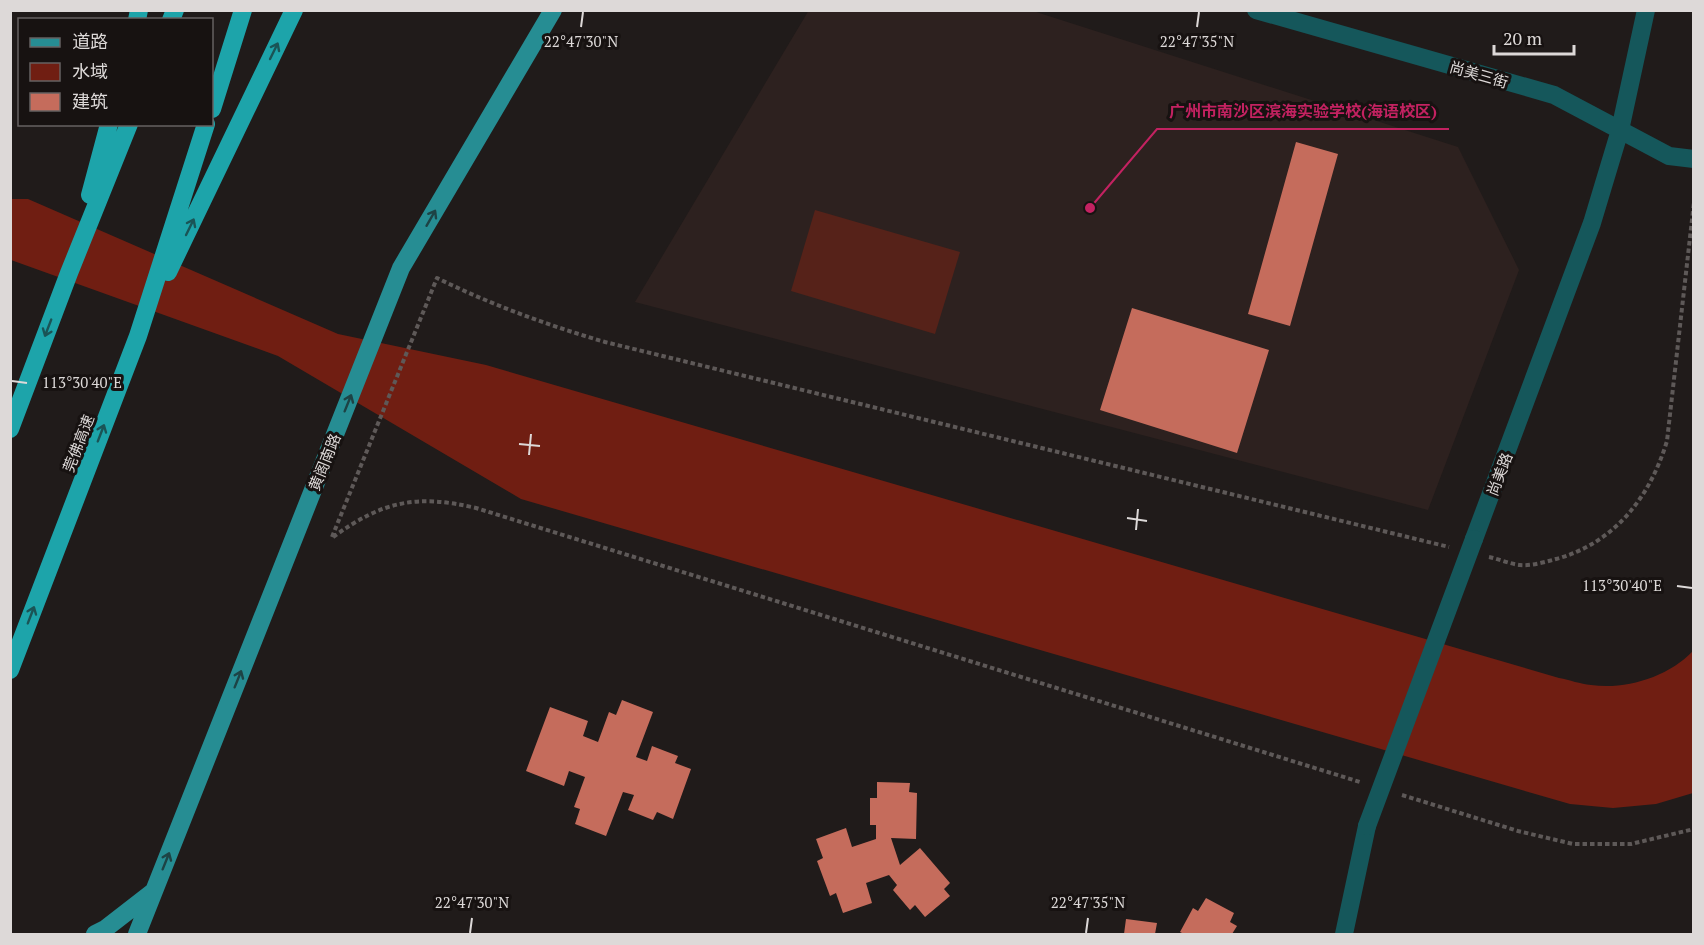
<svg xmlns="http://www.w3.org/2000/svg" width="1704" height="945" font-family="'PT Serif','Noto Sans SC',serif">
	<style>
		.built { fill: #2d211f }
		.garden { fill: #562219 }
		.water { fill: #701e12 }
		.building { fill: #c56c5c }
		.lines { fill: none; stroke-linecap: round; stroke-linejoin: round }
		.path { stroke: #5e5958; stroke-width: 4; stroke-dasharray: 4.5 3; stroke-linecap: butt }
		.minor { stroke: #15575b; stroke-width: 18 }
		.major { stroke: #268d93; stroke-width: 18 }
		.highway { stroke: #1da4aa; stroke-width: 18 }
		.minor-bridge { stroke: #15575b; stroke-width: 18 }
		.oneway { stroke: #1a5456 }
		.oneway2 { stroke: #1d4345 }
		.ticks { fill: none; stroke: #ddd9d8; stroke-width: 2 }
		.labels { text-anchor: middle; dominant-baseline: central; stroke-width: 6; stroke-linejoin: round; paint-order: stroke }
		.street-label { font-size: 15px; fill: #ddd9d8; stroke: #171211 }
		.ticks-label { font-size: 15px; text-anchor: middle; fill: #ddd9d8; stroke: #171211; stroke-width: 6; stroke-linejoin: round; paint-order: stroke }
		.leader { fill: none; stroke: #c32261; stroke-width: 2 }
		.callout-dot { fill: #c32261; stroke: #171211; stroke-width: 2 }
		.callout-label { font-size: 16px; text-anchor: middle; font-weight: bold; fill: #c32261; stroke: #171211; stroke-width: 6; stroke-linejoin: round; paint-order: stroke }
	</style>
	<rect width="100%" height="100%" fill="#201b1a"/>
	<!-- built -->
	<path class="built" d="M809,10L1033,11L1458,147L1519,270L1428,510L635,302Z"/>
	<!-- garden -->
	<path class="garden" d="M815,210L960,252L935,334L791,291Z"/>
	<!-- water -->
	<path class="water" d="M10,199H28L338,334L486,365L1559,678C1570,680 1580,684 1591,685C1626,690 1668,677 1693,651V793L1656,804L1613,808L1570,804L521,499L278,356L11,260Z"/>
	<!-- building -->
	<path class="building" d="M1296,142L1338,154L1290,326L1248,314Z
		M1132,308L1269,350L1237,453L1100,410Z
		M622,700L653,712L636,757L647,761L652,746L678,756L675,763L691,769L673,819L657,812L653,820L628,810L634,795L623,792L606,836L575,824L580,809L574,807L585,777L569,771L564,786L526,771L550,707L588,721L583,736L598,742L609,712L616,715Z
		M877,782L910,783L909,792L917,793L916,839L891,838L900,865L920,848L950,883L944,889L950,896L925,917L915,905L910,910L893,890L897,885L889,875L866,883L872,903L843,913L836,893L830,896L817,861L823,858L816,839L846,828L852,847L876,839V825H870V798H877Z
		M1206,898L1234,913L1230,922L1237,926L1232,934H1184L1180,932L1193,908L1198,911Z
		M1126,919L1157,923L1155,934H1124Z"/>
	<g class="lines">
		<!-- path -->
		<path class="path" d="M332,537L437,278C492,305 547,325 605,342L1449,547
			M333,537C383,501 416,494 476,508L1360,782
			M1489,557C1499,559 1510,564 1520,565C1532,566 1545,562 1556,559C1615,543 1650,497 1667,441L1694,202
			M1402,795L1518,831L1573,844H1631L1694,829"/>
		<!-- minor -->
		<path class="minor" d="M1256,10L1554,95L1669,156L1694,159
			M1474,539L1592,223L1620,130L1646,10
			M1344,934L1367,826"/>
		<!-- major -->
		<path class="major" d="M95,934L105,929L154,891
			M137,934L401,268L553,10"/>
		<!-- highway -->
		<path class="highway" d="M137,20L139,10
			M171,20L175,10
			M212,109L243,10
			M90,195L109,124
			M168,272L294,10
			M10,429L69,273L129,124
			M10,670L138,336L206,124"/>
		<!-- minor-bridge -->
		<path class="minor-bridge" d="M1367,826L1474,539"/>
	</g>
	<!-- one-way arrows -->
	<defs><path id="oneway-shaft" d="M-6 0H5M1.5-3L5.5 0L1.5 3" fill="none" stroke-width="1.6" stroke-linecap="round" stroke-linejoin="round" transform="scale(1.5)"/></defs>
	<g class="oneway">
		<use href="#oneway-shaft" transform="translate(274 51) rotate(-64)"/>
		<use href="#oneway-shaft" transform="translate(190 227) rotate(-64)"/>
		<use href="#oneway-shaft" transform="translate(48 328) rotate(111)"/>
		<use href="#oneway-shaft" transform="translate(101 433) rotate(-69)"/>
		<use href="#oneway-shaft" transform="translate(31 615) rotate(-69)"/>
	</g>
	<g class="oneway2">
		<use href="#oneway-shaft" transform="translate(431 218) rotate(-60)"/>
		<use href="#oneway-shaft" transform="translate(348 403) rotate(-68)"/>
		<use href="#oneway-shaft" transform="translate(238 679) rotate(-68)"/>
		<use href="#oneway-shaft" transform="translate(166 861) rotate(-68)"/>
	</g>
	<!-- ticks -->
	<path class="ticks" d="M581,27L583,12M1197,27L1199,12M12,381L27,383M519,444L540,446M529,455L531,434M1127,518L1147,521M1136,530L1138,509M1677,586L1692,588M470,933L472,918M1086,933L1088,918"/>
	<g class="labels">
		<!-- street labels -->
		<g class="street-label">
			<text transform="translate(1479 74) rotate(16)">尚美三街</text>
			<text transform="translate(78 443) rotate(-69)">莞佛高速</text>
			<text transform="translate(324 462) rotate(-68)">黄阁南路</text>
			<text transform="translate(1499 474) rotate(-69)">尚美路</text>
		</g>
	</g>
	<g class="ticks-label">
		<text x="581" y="47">22°47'30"N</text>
		<text x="1197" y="47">22°47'35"N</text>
		<text x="82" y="388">113°30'40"E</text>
		<text x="1622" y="591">113°30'40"E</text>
		<text x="472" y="908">22°47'30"N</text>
		<text x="1088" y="908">22°47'35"N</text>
	</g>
	<!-- callouts -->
	<path class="leader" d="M1090 208L1157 129H1449"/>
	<circle class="callout-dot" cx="1090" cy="208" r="6"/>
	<g class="callout-label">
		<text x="1303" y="117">广州市南沙区滨海实验学校(海语校区)</text>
	</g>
	<!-- border -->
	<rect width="1704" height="945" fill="none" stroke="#ddd9d8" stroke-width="24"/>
	<!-- legend -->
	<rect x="18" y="18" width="195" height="108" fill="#171211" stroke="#666261" stroke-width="1.5"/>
	<rect x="30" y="38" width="30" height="9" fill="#268d93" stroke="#666261" stroke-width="1.5"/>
	<text x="72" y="48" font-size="18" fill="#ddd9d8">道路</text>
	<rect x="30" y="63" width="30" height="18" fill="#701e12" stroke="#666261" stroke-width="1.5"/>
	<text x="72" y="78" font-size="18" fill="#ddd9d8">水域</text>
	<rect x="30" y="93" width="30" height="18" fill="#c56c5c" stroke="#666261" stroke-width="1.5"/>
	<text x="72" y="108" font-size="18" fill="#ddd9d8">建筑</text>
	<!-- scale -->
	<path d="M1494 45v9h80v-9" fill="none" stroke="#ddd9d8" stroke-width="3"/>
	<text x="1503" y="45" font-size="18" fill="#ddd9d8" stroke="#171211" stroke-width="4.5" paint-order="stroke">20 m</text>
</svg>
